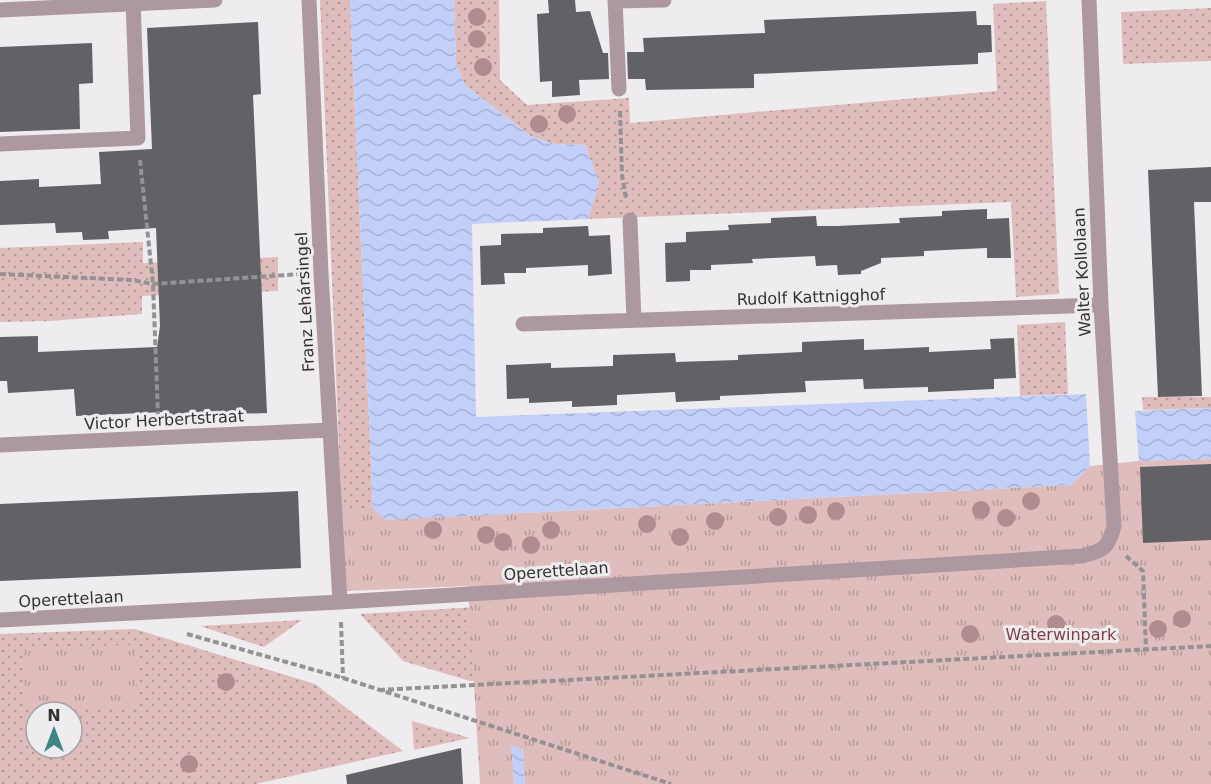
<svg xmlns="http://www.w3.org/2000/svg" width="1211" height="784" font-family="'DejaVu Sans',sans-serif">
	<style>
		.grass { fill: url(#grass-dots); fill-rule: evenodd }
		.park { fill: url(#park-tufts) }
		.water { fill: url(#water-waves) }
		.building { fill: #626165 }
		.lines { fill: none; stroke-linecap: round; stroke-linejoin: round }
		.path { stroke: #949294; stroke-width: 4; stroke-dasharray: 6 3; stroke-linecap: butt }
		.minor { stroke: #ad98a1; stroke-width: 15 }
		.tree { fill: #b18c8f }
		.labels { text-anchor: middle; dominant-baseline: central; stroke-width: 6; stroke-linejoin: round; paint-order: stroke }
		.street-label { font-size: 16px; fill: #333233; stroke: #efecef }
		.park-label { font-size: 16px; fill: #7f3e41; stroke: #efecef }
	</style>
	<defs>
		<pattern id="grass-dots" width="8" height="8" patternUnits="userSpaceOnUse" patternTransform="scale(1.5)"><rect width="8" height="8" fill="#e0bdbd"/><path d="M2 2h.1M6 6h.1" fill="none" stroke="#b69a9a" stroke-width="1.8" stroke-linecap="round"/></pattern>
		<pattern id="park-tufts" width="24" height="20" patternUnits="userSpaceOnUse" patternTransform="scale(1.5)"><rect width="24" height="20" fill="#e0bdbd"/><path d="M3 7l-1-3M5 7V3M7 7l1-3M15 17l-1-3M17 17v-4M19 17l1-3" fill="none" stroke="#b69a9a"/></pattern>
		<pattern id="water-waves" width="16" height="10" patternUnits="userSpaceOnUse" patternTransform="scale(1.5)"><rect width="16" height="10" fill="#c2cff9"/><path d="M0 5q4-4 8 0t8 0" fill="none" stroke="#a7b2d6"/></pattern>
	</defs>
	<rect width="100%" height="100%" fill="#efecef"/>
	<!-- grass -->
	<path class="grass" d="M320,0H350L373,509L1094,533L344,565Z
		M454,0H499L500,80L527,105L629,98L630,123L997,91L993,4L1046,1L1059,294L1016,297L1011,202L588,219L599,182L585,145L555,144L532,137L465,85L456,64Z
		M1211,8V61L1123,64L1121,12Z
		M143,242V263L278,257V291L142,296V314L49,321L0,322V248Z
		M1065,322L1068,394L1020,396L1017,325Z
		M1142,397H1211V408L1143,410Z
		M696,594L699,667L470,681L403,661L360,614Z
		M302,620L264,647L200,626Z
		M135,629L315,684L403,751L256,784H0V634ZM36,712H72V748H36Z
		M412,721L470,738L414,750Z"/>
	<!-- park -->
	<path class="park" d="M1211,459V784H525L523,750L512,746L514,784H480L468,586L346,591L342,509H373L386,520L1071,485L1090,466L1139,461Z
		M136,645L137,707L25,709L23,647Z"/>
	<!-- water -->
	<path class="water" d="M350,0H454L456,64L465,85L532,137L555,144L585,145L599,182L588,219L472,224L476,417L1086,394L1090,466L1071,485L386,520L373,509Z
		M1211,408V459L1139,461L1135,411Z
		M511,745L523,750L525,784H514Z"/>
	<!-- building -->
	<path class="building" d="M548,0H575L576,12L590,11L603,53H608L609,79L579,80L580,95L552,97V81L540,82L537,14L549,13Z
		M976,11L977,25H991L992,52L978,53V64L754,74V88L646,90L645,79H628L627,52H644L643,38L765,33L764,20Z
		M258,22L261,94L253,95L267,413L164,416V412L76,416L74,389L8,393L7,381H0V337L38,336V352L157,347L160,326L156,228L108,231L109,239L83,240L82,232L56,233L55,223L0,225V181L39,179V187L101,184L99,152L152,149L147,28Z
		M92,43L93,83L79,84L80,129L0,132V47Z
		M1211,167V202H1194L1202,396L1158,397L1148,170Z
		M987,209V219L1009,218L1011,258H987V248L924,251V256L881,258V263L861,271V274L838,275L837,265L816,266L815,256L752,259L753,263L711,265V270H690V281L666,282L665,243L686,242V232L729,230L728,225L771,223V218L816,216L817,226H837L900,223L899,218L942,216V211Z
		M588,226L589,236L610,235L612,274L588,276V265L526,268V273H504L505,284L481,285L480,246L501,245V234L543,233V228Z
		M1014,338L1016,378L994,379V389L928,392V387L864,389L863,379L805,381L806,392L720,396V400L676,402L675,392L617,395V405L595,406L572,407V401L529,403V398L507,399L506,365L551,363V368L613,366V355L675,353L676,362L738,360V355L802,352V342L864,339V350L929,347V352L991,349L990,339Z
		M1211,464V540L1143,543L1140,467Z
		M298,491L301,568L0,581V504Z
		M461,748L463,784H347L346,775Z"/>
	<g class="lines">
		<!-- path -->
		<path class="path" d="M620,111L622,175L626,199
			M140,160L153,284L158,415
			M0,274L132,280L153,284L301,274
			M1126,556L1143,571L1146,649
			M341,622L343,678
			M187,634L343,678L671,784
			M379,690L1211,646"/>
		<!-- minor -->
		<path class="minor" d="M309,0L321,273L340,602
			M615,0L619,89
			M615,1L664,0
			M0,10L215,0
			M0,144L138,138L133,0
			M630,220L634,320
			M523,324L1101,305
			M0,445L329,430
			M0,620L340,602L1082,556C1104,550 1108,549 1114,526L1101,305L1089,0"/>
	</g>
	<!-- trees -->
	<g class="tree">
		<circle cx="477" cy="17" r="9"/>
		<circle cx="477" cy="39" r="9"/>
		<circle cx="483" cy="67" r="9"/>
		<circle cx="567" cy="114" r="9"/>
		<circle cx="539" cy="124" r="9"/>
		<circle cx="1031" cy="501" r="9"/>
		<circle cx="981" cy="510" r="9"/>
		<circle cx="836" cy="511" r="9"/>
		<circle cx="808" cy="515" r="9"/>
		<circle cx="778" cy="517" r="9"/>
		<circle cx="1006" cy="518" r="9"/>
		<circle cx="715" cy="521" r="9"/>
		<circle cx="647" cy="524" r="9"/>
		<circle cx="433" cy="530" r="9"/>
		<circle cx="551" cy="530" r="9"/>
		<circle cx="486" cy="535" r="9"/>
		<circle cx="680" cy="537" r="9"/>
		<circle cx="503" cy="542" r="9"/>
		<circle cx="531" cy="545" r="9"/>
		<circle cx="1182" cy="619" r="9"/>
		<circle cx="1056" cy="624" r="9"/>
		<circle cx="1158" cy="629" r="9"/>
		<circle cx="970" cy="634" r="9"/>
		<circle cx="226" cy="682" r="9"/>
		<circle cx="189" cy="764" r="9"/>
	</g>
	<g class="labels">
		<!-- street labels -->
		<g class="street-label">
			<text transform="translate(1082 272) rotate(-93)">Walter Kollolaan</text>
			<text transform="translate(811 297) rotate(-2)">Rudolf Kattnigghof</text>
			<text transform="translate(305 302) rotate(-93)">Franz Lehársingel</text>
			<text transform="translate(164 420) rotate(-3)">Victor Herbertstraat</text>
			<text transform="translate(556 571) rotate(-4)">Operettelaan</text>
			<text transform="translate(71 599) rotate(-3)">Operettelaan</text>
		</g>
		<!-- park labels -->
		<g class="park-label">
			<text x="1061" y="634">Waterwinpark</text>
		</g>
	</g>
	<!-- north arrow -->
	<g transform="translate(54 730)"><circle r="28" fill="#efecef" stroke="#a4a2a4" stroke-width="1.5"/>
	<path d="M0-4.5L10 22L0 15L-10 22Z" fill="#3e8682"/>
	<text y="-9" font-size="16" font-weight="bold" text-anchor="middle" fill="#333233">N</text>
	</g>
</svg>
